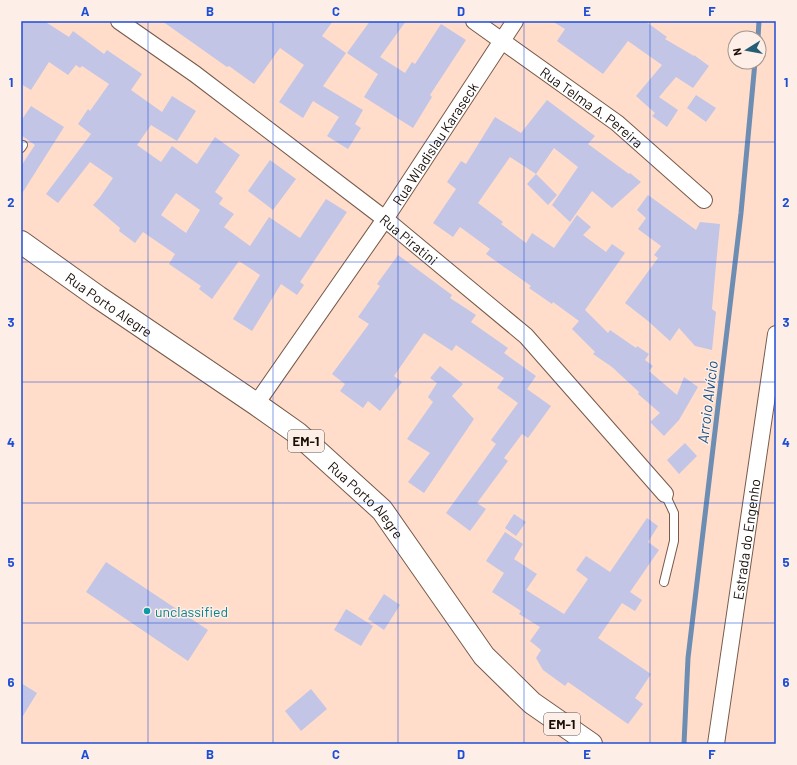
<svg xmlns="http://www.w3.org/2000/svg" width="797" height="765" font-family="Barlow,sans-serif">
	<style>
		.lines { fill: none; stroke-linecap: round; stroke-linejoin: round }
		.stream { stroke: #6d8db2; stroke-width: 5 }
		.building { fill: #c2c5e6; fill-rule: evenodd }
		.lane-casing { stroke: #775a4a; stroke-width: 10 }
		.street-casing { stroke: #775a4a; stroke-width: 18 }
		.primary-casing { stroke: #775a4a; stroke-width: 24 }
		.lane { stroke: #fff; stroke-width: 8 }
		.street { stroke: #fff; stroke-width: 16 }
		.primary { stroke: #fff; stroke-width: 22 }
		.grid { fill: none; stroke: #1d4ed8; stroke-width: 1; stroke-opacity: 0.55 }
		.culture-dot { fill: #0f9aa8; stroke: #fdefe7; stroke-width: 1.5 }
		.labels { text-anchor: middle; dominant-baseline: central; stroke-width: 3; stroke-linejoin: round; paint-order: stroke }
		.shield { fill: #fdefe7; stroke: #5d524b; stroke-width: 1 }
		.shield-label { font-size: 13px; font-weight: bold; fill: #190e08 }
		.street-label { font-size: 14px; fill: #190e08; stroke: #fdefe7 }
		.culture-label { font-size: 14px; fill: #0d838f; stroke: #fdefe7; text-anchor: start }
		.water-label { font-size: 15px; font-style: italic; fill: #1b4e80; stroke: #fdefe7 }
		.neatline { fill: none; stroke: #1d4ed8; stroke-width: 1.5 }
		.grid-label { font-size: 13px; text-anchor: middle; font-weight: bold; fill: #1d4ed8 }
	</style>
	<rect width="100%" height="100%" fill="#ffddca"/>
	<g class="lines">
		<!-- stream -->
		<path class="stream" d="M758,38L759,21
			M684,744L688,658L741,213L755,62"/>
	</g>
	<!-- building -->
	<path class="building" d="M21,21H44L69,37L73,31L104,54L107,50L142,74L131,90L162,112L172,96L196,111L177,141L151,125L137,145L161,162L172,146L197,164L215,137L240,155L215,192L223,198L219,204L234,214L224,227L250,246L269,217L300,238L326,199L347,212L300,282L304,285L297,295L281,284L252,331L233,319L260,275L239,261L212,299L199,289L201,286L169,264L175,254L143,232L135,243L119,231L120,228L93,205L100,197L113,178L90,162L58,203L46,194L91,134L78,124L88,109L90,111L109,84L82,66L80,68L76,65L68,75L49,62L31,90L21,84ZM176,193L200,210L186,233L161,215Z
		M162,21H333L322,36L346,53L323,86L363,110L355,124L361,128L348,149L327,136L339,117L313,101L303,118L279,102L304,65L280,48L254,84L229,66L227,67Z
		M370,21H406L380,57L405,73L412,62L415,64L441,24L466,40L430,95L432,97L413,128L364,97L378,74L347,53Z
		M552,21H645L667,37L665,39L694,56V55L709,66L693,88L676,77L659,97L678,110L667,127L652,116L655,113L636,96L662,65L628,41L603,74L557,41L565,29Z
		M696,95L716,108L706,122L687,108Z
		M547,100L595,136L588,144L629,174L630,173L641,182L612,208L592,191L570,222L552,205L578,167L554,148L536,174L510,157L478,203L503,222L501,224L526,243L532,233L554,248L577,215L591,227L583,235L606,252L612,244L625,253L585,310L608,333L610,330L636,348L637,346L649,354L645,360L653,366L649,371L677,395L684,377L698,387L679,420L664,436L650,422L660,413L638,394L639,392L612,367L593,354L595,352L572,329L579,321L553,302L552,304L529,288L531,286L504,267L486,254L490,249L460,227L453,237L433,223L456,189L447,182L461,161L466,164L495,117L521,133Z
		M31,106L64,127L21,195V166L35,145L21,135V121Z
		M270,160L296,179L273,210L248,191Z
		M536,174L557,195L548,205L527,184Z
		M648,195L696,230L700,222L720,224L716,265L712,309L716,312L712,350L695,346L679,328L670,341L648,321L625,303L658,258L654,255L661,246L638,229L646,218L637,210Z
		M398,255L452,295L450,298L476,315L471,322L508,348L504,353L536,376L527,389L551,406L528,438L522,434L504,458L508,461L477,503L486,509L470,531L446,513L496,444L491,440L518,403L497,388L504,378L456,345L452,351L424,333L394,376L402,382L380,411L368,401L363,408L340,391L345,384L332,374L369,324L358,317L380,286L377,284Z
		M440,366L463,384L452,396L474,419L424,493L408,482L430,453L407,439L433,402L428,397L437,383L430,378Z
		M685,443L697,456L679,474L667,460Z
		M514,514L526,522L516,536L505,528Z
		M647,518L658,526L648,542L659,550L630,592L642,600L635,611L622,603L598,638L651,674L635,698L643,704L628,724L568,682L565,686L543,670L536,658L541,650L530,641L540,627L519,614L521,611L492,592L504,573L486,561L505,532L523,544L514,559L537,574L526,590L564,614L588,579L576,570L586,556L610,572Z
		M106,562L208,630L188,661L86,592Z
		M384,594L400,605L384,630L368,619Z
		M346,609L373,626L361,646L334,630Z
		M21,683L37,693L21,719Z
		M311,689L327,709L301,731L285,711Z"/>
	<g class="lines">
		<defs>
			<path id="lane" d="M21,148L23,145
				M664,582L674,541V513L665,494"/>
			<g id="street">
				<path id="s1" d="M119,21L195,74L385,219L526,336L665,494"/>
				<path id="s2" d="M474,21L617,123L704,200"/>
				<path id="s3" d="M256,404L385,219L515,21"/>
				<path id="s4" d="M716,744L776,334"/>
			</g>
			<g id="primary">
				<path id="s5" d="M21,242L98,297L256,404L297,433L382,510L484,656L532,703L591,744"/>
			</g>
		</defs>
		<!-- lane casing -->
		<use href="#lane" class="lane-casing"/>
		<!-- street casing -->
		<use href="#street" class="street-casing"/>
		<!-- primary casing -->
		<use href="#primary" class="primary-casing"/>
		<!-- lane -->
		<use href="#lane" class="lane"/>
		<!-- street -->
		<use href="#street" class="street"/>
		<!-- primary -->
		<use href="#primary" class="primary"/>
	</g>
	<!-- grid -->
	<path class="grid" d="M148,21V744M273,21V744M398,21V744M524,21V744M650,21V744M21,142H776M21,262H776M21,382H776M21,503H776M21,623H776"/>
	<!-- markers -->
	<circle class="culture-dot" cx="147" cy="611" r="4"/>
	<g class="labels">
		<!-- shield labels -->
		<g class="shield">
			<rect x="288" y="430" width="36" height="22" rx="3"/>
			<rect x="544" y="713" width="36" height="22" rx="3"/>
		</g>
		<g class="shield-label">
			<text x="306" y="441">EM-1</text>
			<text x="562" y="724">EM-1</text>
		</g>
		<!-- street labels -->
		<g class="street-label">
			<text stroke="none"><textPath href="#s2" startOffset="146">Rua Telma A. Pereira</textPath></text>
			<text stroke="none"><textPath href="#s3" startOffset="316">Rua Wladislau Karaseck</textPath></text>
			<text stroke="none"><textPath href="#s1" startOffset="363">Rua Piratini</textPath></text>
			<text stroke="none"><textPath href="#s5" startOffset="108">Rua Porto Alegre</textPath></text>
			<text stroke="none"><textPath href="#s5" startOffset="432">Rua Porto Alegre</textPath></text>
			<text stroke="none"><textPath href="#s4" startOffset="207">Estrada do Engenho</textPath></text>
		</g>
		<!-- culture labels -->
		<g class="culture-label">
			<text x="155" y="611">unclassified</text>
		</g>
		<!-- water labels -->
		<g class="water-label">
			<text transform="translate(707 402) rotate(-83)">Arroio Alvício</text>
		</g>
	</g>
	<!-- border -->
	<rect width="797" height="765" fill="none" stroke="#fdefe7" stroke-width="44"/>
	<!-- north arrow -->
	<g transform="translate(747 50) rotate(259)"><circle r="19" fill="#fdefe7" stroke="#a2958e"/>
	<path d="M0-3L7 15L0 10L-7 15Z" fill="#245d76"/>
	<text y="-6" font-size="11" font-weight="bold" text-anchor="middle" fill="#190e08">N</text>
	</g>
	<rect x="22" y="22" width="753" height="721" class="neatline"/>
	<g class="grid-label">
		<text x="85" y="16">A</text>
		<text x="210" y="16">B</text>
		<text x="336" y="16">C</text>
		<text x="461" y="16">D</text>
		<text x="587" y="16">E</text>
		<text x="712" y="16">F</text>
		<text x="11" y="87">1</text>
		<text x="786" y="87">1</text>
		<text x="11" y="207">2</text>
		<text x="786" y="207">2</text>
		<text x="11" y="327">3</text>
		<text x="786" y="327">3</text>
		<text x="11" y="447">4</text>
		<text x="786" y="447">4</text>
		<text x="11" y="567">5</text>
		<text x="786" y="567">5</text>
		<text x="11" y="687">6</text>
		<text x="786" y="687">6</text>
		<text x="85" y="759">A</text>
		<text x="210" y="759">B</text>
		<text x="336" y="759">C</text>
		<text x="461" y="759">D</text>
		<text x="587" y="759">E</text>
		<text x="712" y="759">F</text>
	</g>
</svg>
